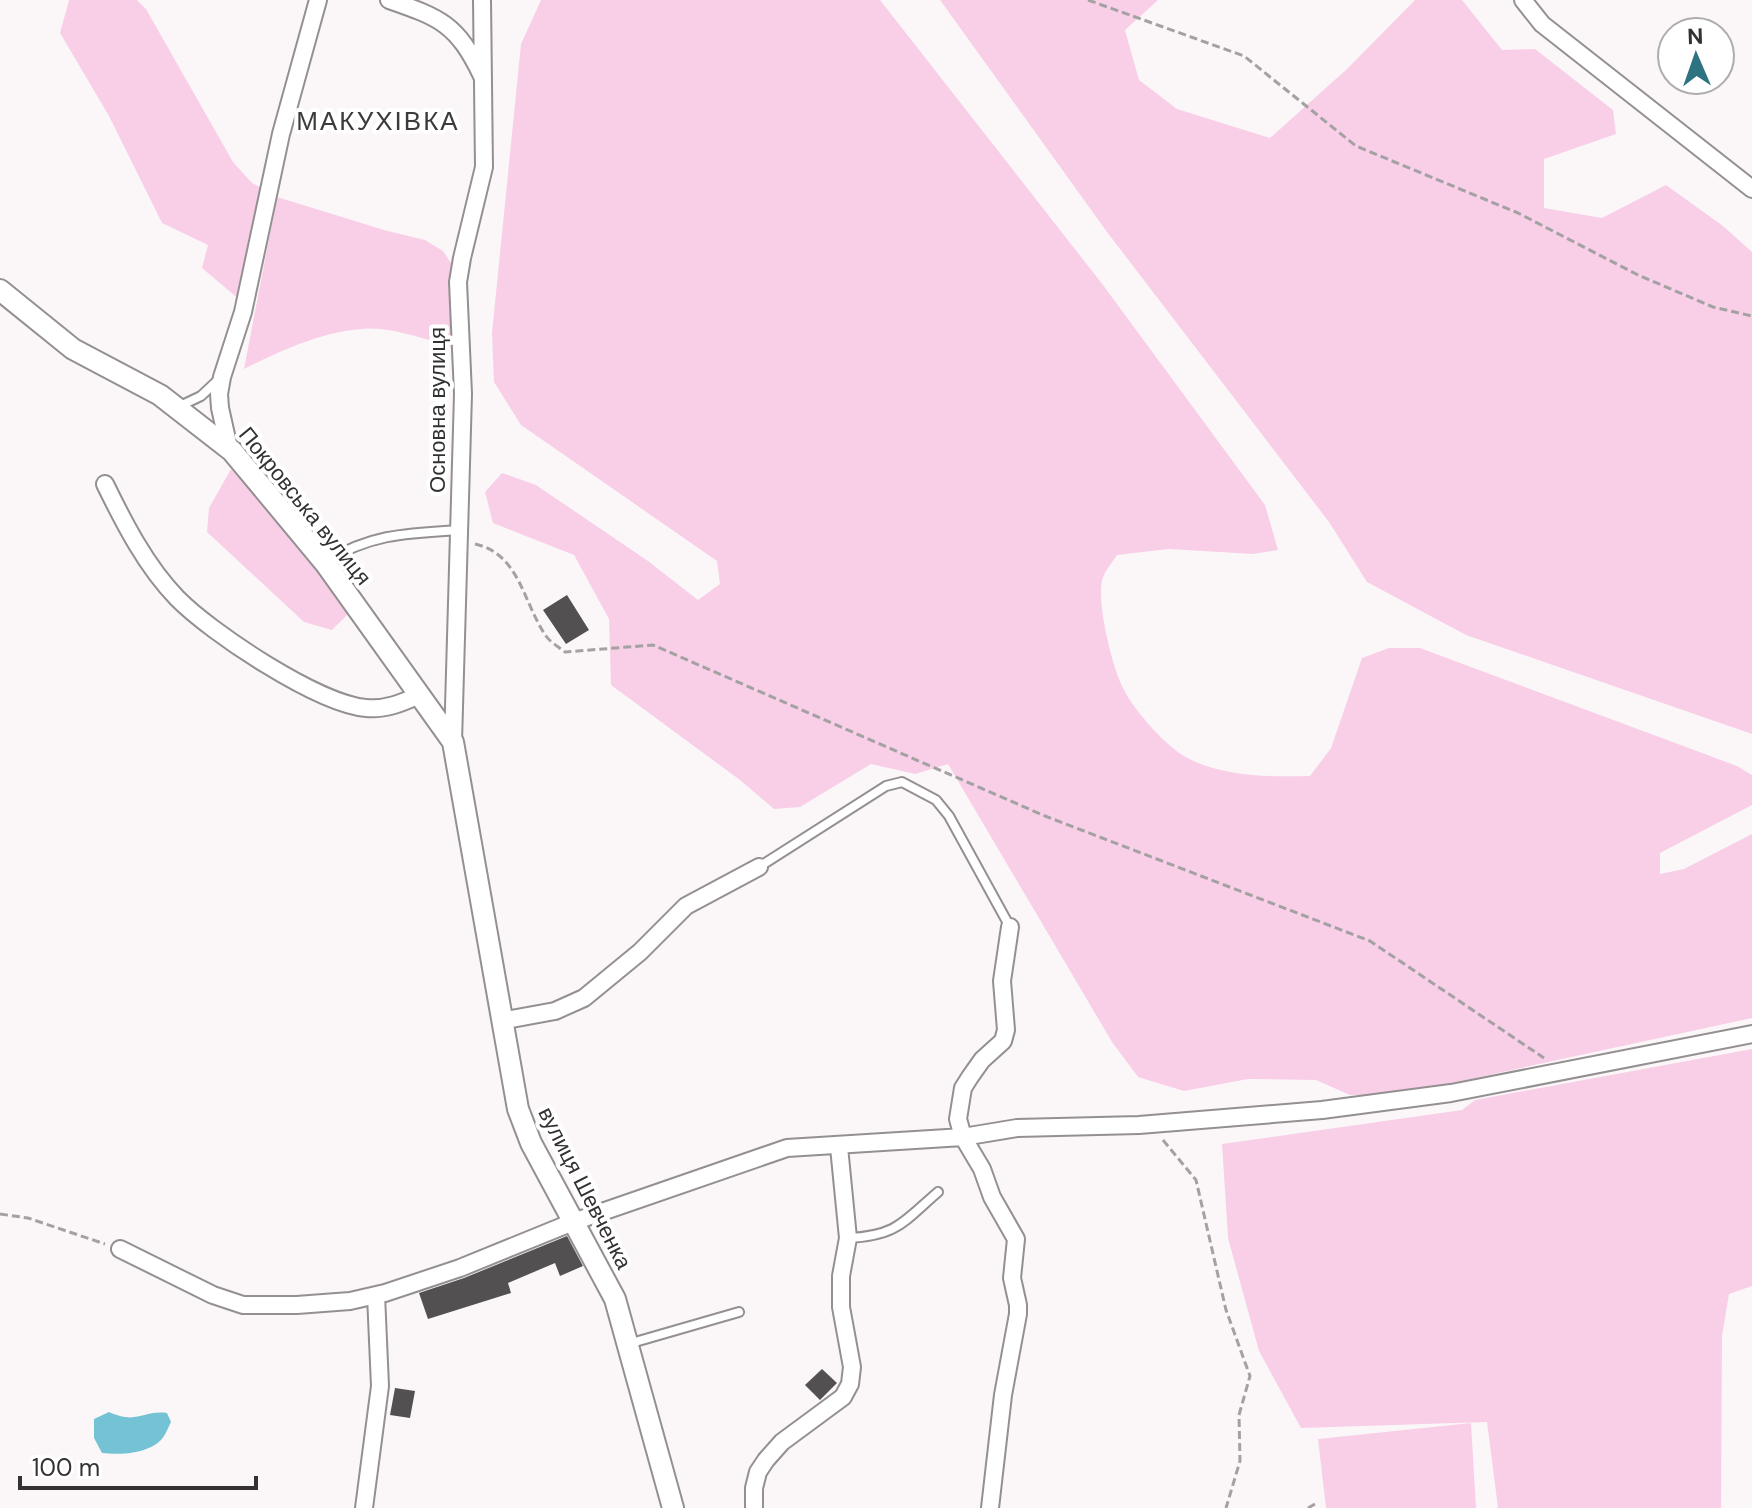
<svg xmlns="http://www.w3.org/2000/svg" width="1752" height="1508" font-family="'DM Sans',sans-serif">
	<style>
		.green { fill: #f9cfe7 }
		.water { fill: #74c3d4 }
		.building { fill: #535052 }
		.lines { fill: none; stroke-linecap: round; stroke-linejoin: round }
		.service-casing { stroke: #949092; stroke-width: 12 }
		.minor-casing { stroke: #949092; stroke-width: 20 }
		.tertiary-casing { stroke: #949092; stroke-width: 24 }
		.path { stroke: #a4a1a3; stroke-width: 3; stroke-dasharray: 8 4; stroke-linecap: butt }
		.service { stroke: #fff; stroke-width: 8 }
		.minor { stroke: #fff; stroke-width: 16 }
		.tertiary { stroke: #fff; stroke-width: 20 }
		.labels { text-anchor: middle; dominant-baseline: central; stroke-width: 8; stroke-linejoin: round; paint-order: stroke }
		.street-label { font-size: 22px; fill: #333132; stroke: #fff }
		.quarter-label { font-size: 26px; letter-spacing: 2px; fill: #3d3a3c; stroke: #fff }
	</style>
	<rect width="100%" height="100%" fill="#fbf7f9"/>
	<!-- green -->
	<path class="green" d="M69,0H137L146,9L233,162L252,183L264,189L240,300L202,268L208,245L162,223L109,116L60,33Z
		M541,0H880L1103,285L1265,505L1278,550L1253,554L1169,549L1117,555C1112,563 1103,573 1102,581C1097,605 1112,666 1123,688C1133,709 1164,744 1184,756C1220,777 1270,777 1310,776L1331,748L1362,658L1389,648H1420L1737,766L1752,775V805L1660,853V874L1684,869L1752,834V1018L1396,1095H1350L1316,1080L1248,1079L1184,1091L1138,1077L1112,1042L948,764L915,774L871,764L800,807L774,809L740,780L611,685L609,619L574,555L493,523L485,492L502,473L536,485L648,561L698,600L720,584L717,561L521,425L494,382L492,333L521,44Z
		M940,0H1158L1125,30L1139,80L1177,109L1270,138L1347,69L1415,0H1462L1502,50L1535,49L1613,110L1616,134L1544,159V208L1602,218L1666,185L1723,226L1752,252V734L1466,635L1367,582L1329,522L1107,232Z
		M277,197L384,230L425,240L443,251L451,263L453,347C425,340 391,326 362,329C321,332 280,351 244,369Z
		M231,469L292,536L349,613L332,630L304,622L207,532L209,508Z
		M1752,1049V1286L1729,1294L1722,1336L1721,1508H1498L1487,1422L1301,1428L1259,1351L1228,1238L1222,1144L1462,1110L1475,1100Z
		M1471,1423L1476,1508H1326L1318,1439Z"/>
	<!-- water -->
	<path class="water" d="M109,1412C138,1425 142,1410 167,1413L171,1422C168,1428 165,1436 161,1440C147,1454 120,1455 102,1453L94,1438V1419Z"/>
	<!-- building -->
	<path class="building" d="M567,595L589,630L566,644L543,610Z
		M567,1236L583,1266L560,1276L555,1263L508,1283L511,1293L428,1319L419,1293L464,1278Z
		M822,1369L837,1383L820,1400L805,1385Z
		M395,1388L415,1391L410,1418L390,1415Z"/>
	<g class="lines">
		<defs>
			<path id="service" d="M180,406L201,396L218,380
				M326,562C369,534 408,533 459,530
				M759,867L886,786L902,782L936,800L949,816L1010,927
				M848,1238C897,1236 903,1222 938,1192
				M628,1344L739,1312"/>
			<path id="minor" d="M389,0C441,18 457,24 482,76
				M1523,0L1542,24L1752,189
				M229,448L220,408L219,394L222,377L243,312L281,134L318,0
				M105,484C124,523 146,566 177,598C210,632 318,704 366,708C385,710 402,703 419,695
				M453,742L463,394L458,282L462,258L484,167L482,0
				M501,1021L555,1011L584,998L640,952L686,906L759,867
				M120,1249L213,1295L243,1305H297L350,1301L385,1293L460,1268L573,1222L787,1148L963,1137L1017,1128L1139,1125L1322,1110L1451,1093L1752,1034
				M364,1508L380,1386L376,1295
				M754,1508V1488L758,1472L766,1460L782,1442L843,1397L850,1384L852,1367L841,1307V1276L848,1238L839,1147
				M990,1508L1003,1395L1018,1314V1305L1012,1278L1016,1239L992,1197L982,1169L963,1137L958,1119L963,1088L970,1077L982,1060L1003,1041L1006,1030L1002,981L1010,927"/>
			<path id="tertiary" d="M0,290L73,349L160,395L232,451L325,563L453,742L518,1109L531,1143L615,1299L673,1508"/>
		</defs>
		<!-- service casing -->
		<use href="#service" class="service-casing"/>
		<!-- minor casing -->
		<use href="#minor" class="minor-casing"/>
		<!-- tertiary casing -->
		<use href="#tertiary" class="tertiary-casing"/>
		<!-- path -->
		<path class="path" d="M1088,0L1244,56L1356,146L1518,213L1638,275L1713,307L1752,316
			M475,544C520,554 523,603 546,636C550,642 559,647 565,652L653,645L1045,816L1370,941L1544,1058
			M1163,1140L1196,1180L1226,1310L1250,1376L1239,1415L1240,1461L1226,1508
			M0,1214L28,1218L105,1244
			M1308,1508L1315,1504"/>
		<!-- service -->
		<use href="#service" class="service"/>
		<!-- minor -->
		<use href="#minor" class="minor"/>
		<!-- tertiary -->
		<use href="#tertiary" class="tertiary"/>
	</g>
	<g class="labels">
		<!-- street labels -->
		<g class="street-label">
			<text transform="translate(437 410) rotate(-90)">Основна вулиця</text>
			<text transform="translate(305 506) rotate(51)">Покровська вулиця</text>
			<text transform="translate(585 1188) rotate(63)">вулиця Шевченка</text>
		</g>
		<!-- quarter labels -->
		<g class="quarter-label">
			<text x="378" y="121">МАКУХІВКА</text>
		</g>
	</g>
	<!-- north arrow -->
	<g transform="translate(1696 56) rotate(358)"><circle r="38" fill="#ffffff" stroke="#adadad" stroke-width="2"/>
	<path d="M0-6L14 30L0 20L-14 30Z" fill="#2d7381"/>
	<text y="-12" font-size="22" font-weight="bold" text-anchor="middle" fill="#333132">N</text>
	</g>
	<!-- scale -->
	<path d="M20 1476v12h236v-12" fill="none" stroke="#333132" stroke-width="4"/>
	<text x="32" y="1476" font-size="24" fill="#333132" stroke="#ffffff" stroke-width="6" paint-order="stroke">100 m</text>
</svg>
